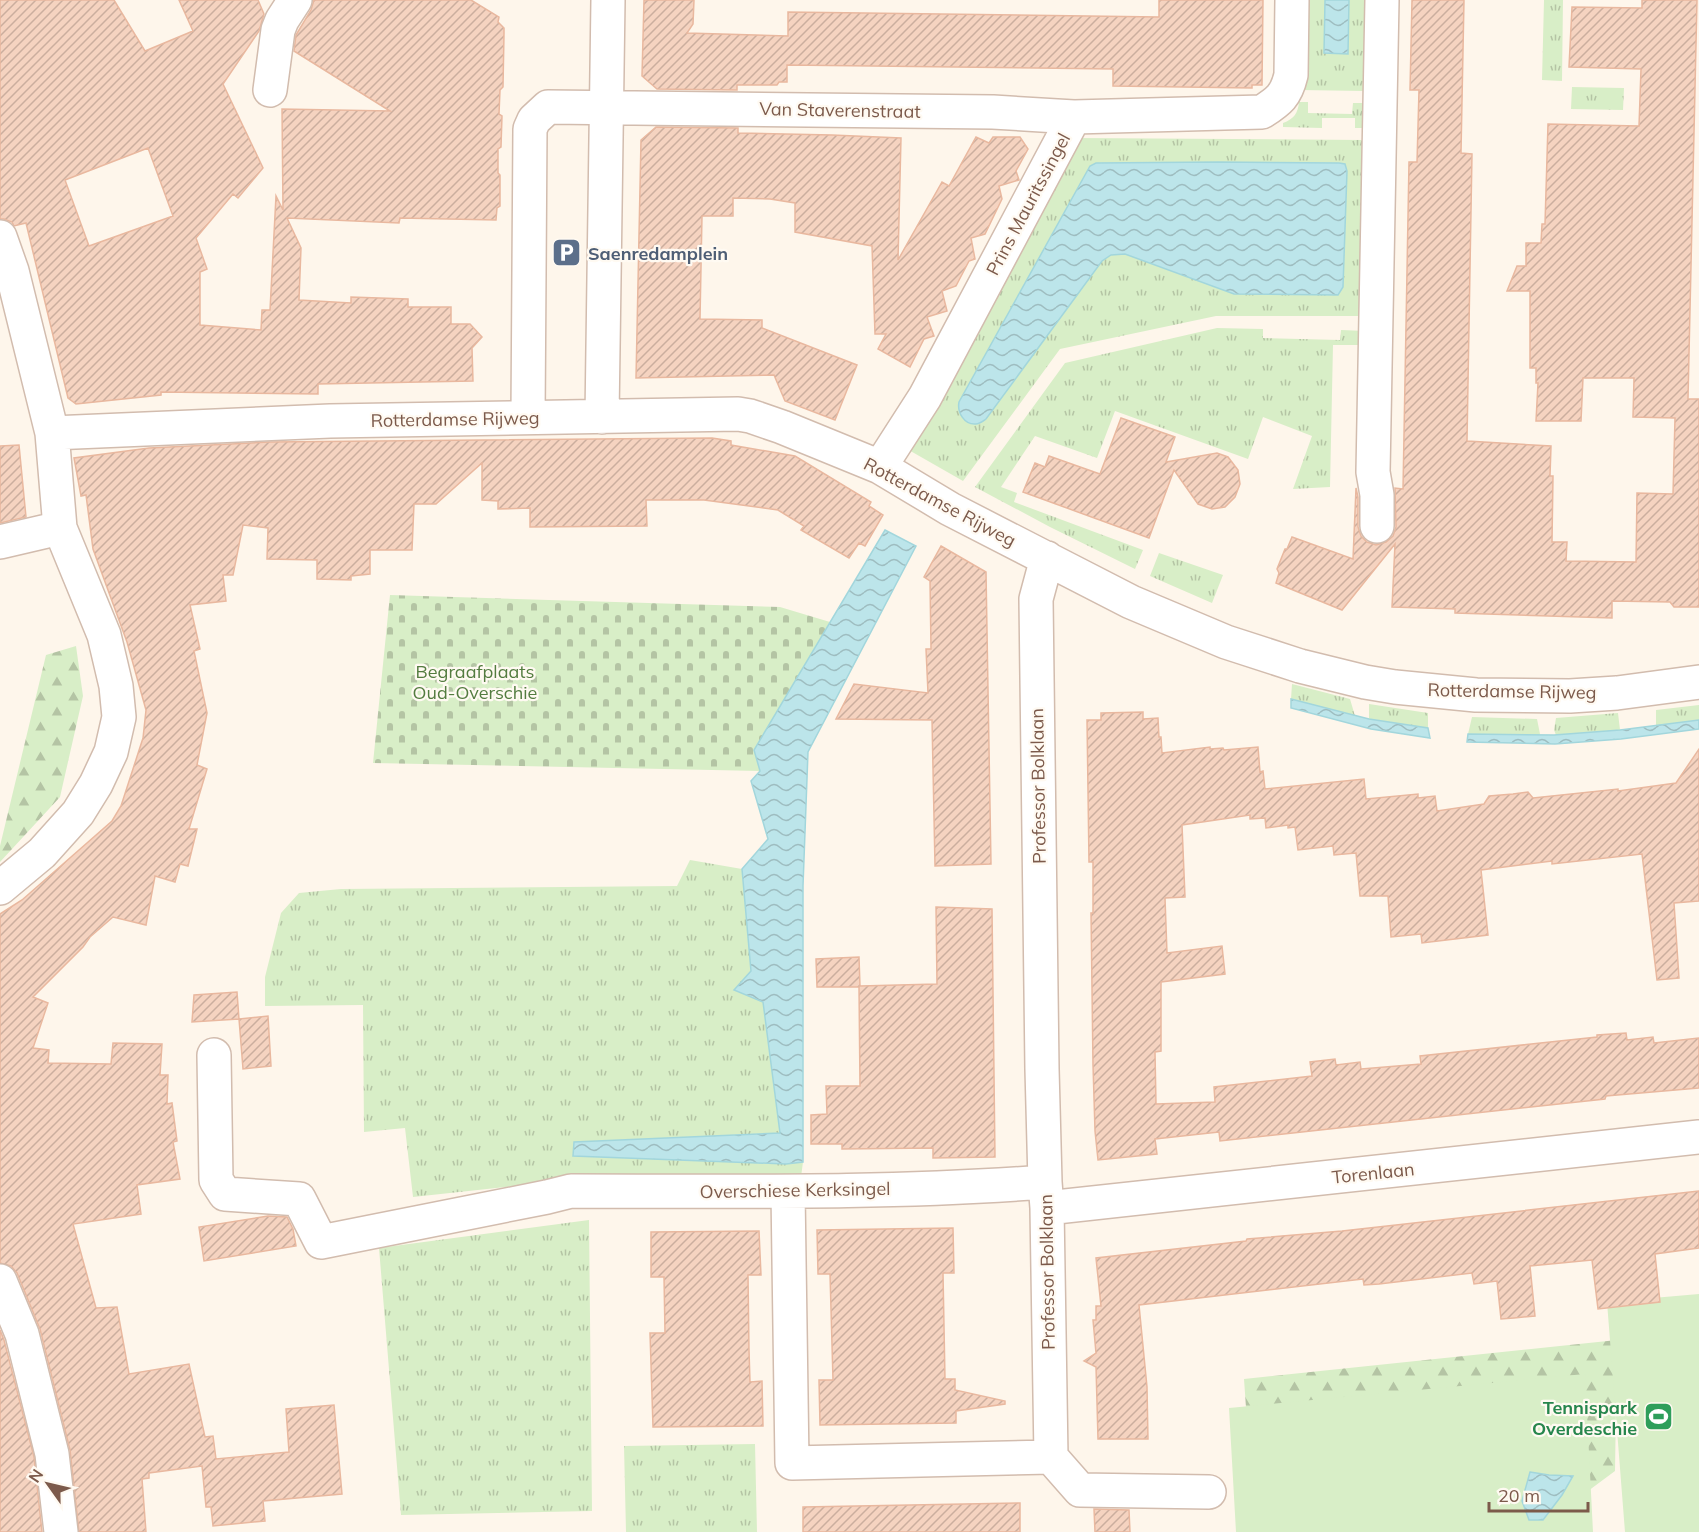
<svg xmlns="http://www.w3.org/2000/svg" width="1699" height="1532" font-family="Mulish,sans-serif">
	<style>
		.grass { fill: url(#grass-tufts); fill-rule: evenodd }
		.forest { fill: url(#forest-firs) }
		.cemetery { fill: url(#cemetery-stones) }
		.garden { fill: #d8eec7 }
		.water { fill: url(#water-waves); stroke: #a2d6dc; stroke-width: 1.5 }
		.building { fill: url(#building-hatch); stroke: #e9b89f; stroke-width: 1.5; fill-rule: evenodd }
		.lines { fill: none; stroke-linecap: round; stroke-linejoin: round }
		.minor-casing { stroke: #d2bcae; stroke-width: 36 }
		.minor { stroke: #fff; stroke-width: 33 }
		.labels { text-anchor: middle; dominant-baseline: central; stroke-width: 4.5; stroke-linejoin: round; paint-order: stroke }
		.street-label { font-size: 18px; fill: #7c5a4b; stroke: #fffaf2 }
		.service-label { font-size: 18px; font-weight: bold; fill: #4e5e75; stroke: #fffaf2; text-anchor: start }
		.park-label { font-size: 18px; fill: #537c3f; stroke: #fffaf2 }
		.leisure-label { font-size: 18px; font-weight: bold; fill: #27864d; stroke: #fffaf2; text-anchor: end }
	</style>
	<defs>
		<pattern id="grass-tufts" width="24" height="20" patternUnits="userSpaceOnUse" patternTransform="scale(1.5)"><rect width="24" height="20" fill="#d8eec7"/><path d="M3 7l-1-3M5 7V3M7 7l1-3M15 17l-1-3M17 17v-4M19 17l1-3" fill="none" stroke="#b4c4a4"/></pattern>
		<pattern id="forest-firs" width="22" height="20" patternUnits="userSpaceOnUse" patternTransform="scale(1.5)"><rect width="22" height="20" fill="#d8eec7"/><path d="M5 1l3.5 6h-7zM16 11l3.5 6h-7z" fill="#b4c4a4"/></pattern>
		<pattern id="cemetery-stones" width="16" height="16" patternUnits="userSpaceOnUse" patternTransform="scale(1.5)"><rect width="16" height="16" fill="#d8eec7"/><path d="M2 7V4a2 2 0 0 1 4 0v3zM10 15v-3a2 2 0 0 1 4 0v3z" fill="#b4c4a4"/></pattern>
		<pattern id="water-waves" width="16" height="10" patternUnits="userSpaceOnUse" patternTransform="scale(1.5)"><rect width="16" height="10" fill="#bce5ea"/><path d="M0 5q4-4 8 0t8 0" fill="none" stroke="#9ebdc0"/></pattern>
		<pattern id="building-hatch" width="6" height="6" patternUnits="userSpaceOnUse" patternTransform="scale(1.5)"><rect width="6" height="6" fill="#f5d3c0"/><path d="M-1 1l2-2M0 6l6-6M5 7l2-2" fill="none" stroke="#cbae9e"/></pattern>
	</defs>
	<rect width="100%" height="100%" fill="#fef6eb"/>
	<!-- grass -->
	<path class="grass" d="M1301,0H1325L1324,53L1348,54L1349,0H1373L1364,91L1299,90Z
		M1544,0H1563L1562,81L1542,80Z
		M1572,87L1624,88L1623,110L1571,109Z
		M1299,102H1308V113L1352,114L1353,103H1364L1363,128H1355V118H1322V128L1283,127V123C1294,119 1298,113 1299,102Z
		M1076,138L1363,140L1367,316H1216L1060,349L963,481L907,449ZM1218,162L1339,163L1345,164L1347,171L1343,287L1338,295L1235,294L1125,254L1111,255L1102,261L1096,163Z
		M1217,328L1263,329V338L1340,340L1341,330L1366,331V345H1333L1330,487L1293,489L1312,436L1263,417L1248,459L1115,411L1097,458L1035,436L1001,487L1017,493L1014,502L1143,550L1135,569L1050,527L975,487L1065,363Z
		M1159,553L1223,575L1212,603L1150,576Z
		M1292,684L1350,699L1355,716L1291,699Z
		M1369,704L1428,713V728L1369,719Z
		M1699,705V720L1656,726V710Z
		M1618,713L1620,730L1556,735L1554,730L1556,718Z
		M1472,717L1537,719L1540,734L1539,736L1468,734Z
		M690,860L742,869L751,971L763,1002L780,1133L574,1142L573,1155L786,1164L803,1162L801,1177L589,1178L413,1197L405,1128L364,1132L363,1005L265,1006V977L281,913L299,893L341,889L677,886Z
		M589,1220L592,1511L401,1515L379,1248Z
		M755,1444L757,1532H626L624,1446Z"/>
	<!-- forest -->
	<path class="forest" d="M76,646L83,696L60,797L0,862V846L46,655Z
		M1617,1340L1615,1471L1584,1494L1247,1422L1244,1379Z"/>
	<!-- cemetery -->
	<path class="cemetery" d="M390,595L780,607L830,622L754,750L760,771L373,763Z"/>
	<!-- garden -->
	<path class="garden" d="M1699,1294V1532H1625L1607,1302Z
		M1585,1374L1593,1532H1236L1229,1408Z"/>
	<!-- water -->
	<path class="water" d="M1325,0H1349L1348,54L1324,53Z
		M1218,162L1339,163L1345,164L1347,171L1343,287L1338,295L1234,294L1125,254L1111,255L1102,261L986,419C983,421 979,424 976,424C964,425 957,412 959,402L1090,166L1096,163Z
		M885,530L916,546L808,752L803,886V1162L786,1164L573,1156L574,1142L780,1133L763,1002L734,990L751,971L742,869L768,839L751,781L760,771L754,750Z
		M1291,699L1369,719L1428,728L1430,738L1371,729L1291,708Z
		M1699,720V729L1621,739L1555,744L1467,742L1468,734L1554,735L1620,730Z
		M1530,1472L1549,1475L1573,1476L1562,1495L1543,1520H1529L1522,1501Z"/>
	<!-- building -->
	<path class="building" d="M0,0H114L145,51L193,31L179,0H258L264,14L259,31L223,84L263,168L238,198L233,194L196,238L207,269L200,272V325L261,330L262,310H270L276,196L283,210L282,109L390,111L294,51L296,35L311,10L314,0H471L499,17L498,22L504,28V34L503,87L500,90L499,114L502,116L501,147L498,149V173L500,175V206L497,208L496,220L400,218L399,223L287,218L301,248L299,300L351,303V297L408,299V307H451V324H470L482,337L472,348L473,381L318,384V394L161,392V395L76,404L68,398L26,223L14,226L12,222L4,219H0ZM148,148L173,216L89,246L65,180Z
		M644,0H694L693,24L687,33L788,36V12L1159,17V0H1263L1262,85H1252V88L1113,86V69L787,65V82H779L777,85H737V90L657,89L642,76Z
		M1412,0H1464L1461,153L1472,154L1467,441L1551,446L1550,476H1553L1552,542H1567L1566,561L1636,562L1637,493L1673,494L1675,418L1633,417L1634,378H1583L1581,421H1536L1538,383H1536V368H1530V291H1507L1517,266H1526V243H1541L1542,224H1545L1548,124L1639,126L1641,69L1569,67L1572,7L1642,8V0H1697L1688,399H1699V607H1674L1670,602L1612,601V618L1455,613V609L1392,607L1395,544L1342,610L1276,583L1279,573L1277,569L1285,549H1287L1292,537L1353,559L1356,488L1358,497V527L1361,536L1367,542L1376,545L1386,542L1393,536L1396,527L1395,488L1403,489L1409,162H1417L1419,90H1410Z
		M656,127L738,128V133L832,135L901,138L898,260L942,182L949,186L976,137L989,143L993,137H1020L1028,149L1016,171L1019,180L999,186L1002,199L985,234L971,238L975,259L969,261L956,286L942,291L947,311L927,317L934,336L924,339L910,367L878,349L886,334H875L872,246L795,232V203L770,199L733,198V216H702L700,319L762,320V328L857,365L835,420L785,401L774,375L636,378L641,140Z
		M1121,418L1175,437L1166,462L1217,453L1228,457L1238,470L1240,484L1235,497L1225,507L1212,509L1198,504L1174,470L1149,538L1023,492L1035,463L1045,467L1049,456L1100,474Z
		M712,438L731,441V445L795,456L871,502L869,506L883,515L865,546L859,543L849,558L801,530L804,526L778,510L704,500H646L647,526L530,527V508L498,509V501L482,500V463L436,504H414L412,550H370V574L351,576V580L317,579V560L267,559L268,528L243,525L233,575H223L226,601L190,605L200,649L194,651L207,713L197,765L207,769L189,829H197L188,866L180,864L175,882L155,876L146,925L113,917L90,937L83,947L33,997L48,1003L33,1048L49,1050L48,1063L111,1064L113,1043L162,1044L160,1075H168L167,1104L172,1103L177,1141L173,1142L180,1179L137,1185L141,1214L73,1224L96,1308L117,1307L129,1374L189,1364L205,1437L213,1436L216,1459L289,1452L286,1409L334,1405L342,1494L263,1501L265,1521L213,1526L211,1507H206L202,1466L149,1473V1478L142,1479L146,1532H79L70,1450L40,1329L17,1273L11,1266L0,1263V914L22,900L112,821L121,806L143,738L146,710L127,642L93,549L86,495L81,496L74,458L149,448L269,442Z
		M19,445L26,517L0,523V446Z
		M941,546L986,572L991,864L935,866L932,720L836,719L854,684L928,693L926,649H931L930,581L924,577Z
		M1143,712V719L1158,718L1159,737H1161L1162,753L1210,747V749L1223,748L1224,750L1258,747L1260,772L1263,771L1265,789L1364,779L1366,799L1418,794V798L1435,796L1437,811L1484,804L1489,796L1513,794L1528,792L1533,798L1618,789V791L1676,783L1699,749V901L1674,903L1679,978L1657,980L1642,854L1552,864V861L1481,870L1488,935L1422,943L1421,934L1391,937L1388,896H1360L1356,853L1334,855L1333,846L1298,850L1295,827L1288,828V825L1266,828L1265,818L1250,819V815L1182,825L1185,897L1165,898L1167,953L1222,946L1225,974L1161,982V1051L1155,1052L1156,1104L1215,1102L1214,1087L1312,1076L1310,1062L1335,1059L1336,1065L1360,1062L1361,1069L1421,1064L1420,1056L1597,1037V1035L1626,1033L1627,1040L1653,1037L1654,1043L1699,1038V1088L1606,1096L1605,1099L1220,1141L1219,1132L1155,1139L1157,1154L1098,1160L1095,1131L1093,1065L1091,913H1093V862H1089L1087,720H1101V713Z
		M936,907L992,909L995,1157L933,1158V1148L842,1149V1144H811V1115L827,1114L826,1086H860L859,987H817L816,959L859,957L860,986L937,984Z
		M237,992L239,1019L268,1016L271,1066L243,1069L239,1019L192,1022L194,995Z
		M1699,1191V1248L1655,1254L1660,1302L1598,1309L1592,1260L1530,1266L1535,1316L1514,1318L1501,1319L1497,1281L1474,1284L1472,1273L1379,1284L1364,1285L1363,1279L1139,1305L1147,1387L1148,1439H1098L1096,1367L1084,1361L1096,1353L1093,1320H1096V1306H1101L1096,1258L1246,1241L1247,1239L1342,1231Z
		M268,1216L287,1217L293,1229L296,1246L204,1261L199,1227Z
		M953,1228L954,1273H943L945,1379H955V1390L1005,1401V1404L956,1411V1423L820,1425L819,1380H833L830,1274H818L817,1230Z
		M759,1231L761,1275H748L749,1350L750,1382L762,1381L763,1426L653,1427L650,1333H665L664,1277H651V1232Z
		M0,1330L4,1340L34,1457L42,1532H0Z
		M1020,1503V1532H803V1507Z
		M1094,1509L1129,1510L1130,1532H1095Z"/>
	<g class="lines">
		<defs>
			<path id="minor" d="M270,90L278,30L282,20L295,0
				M0,237L12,271L52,433L60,528L104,635L116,686L119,717L111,752L96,784L78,813L42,853L0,888
				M528,417L530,129L534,120L548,107L993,112L1074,117L1262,112C1279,101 1286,96 1291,75L1292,0
				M602,417L608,0
				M52,433L330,421L738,414L750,416L782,427L880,467L950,509L1131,602L1226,642L1300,666L1365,682L1395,687L1476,695L1570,696L1617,693L1699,682
				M880,467L925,397L1074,117
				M1377,526V495L1373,472C1377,315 1378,157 1382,0
				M0,542L60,528
				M214,1055L216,1180L225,1194L299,1199L321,1242L547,1197L571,1191C729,1191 887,1194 1045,1182
				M788,1192L792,1463L1051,1457L1047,1208L1045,1182L1042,1069L1036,599L1047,558
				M1047,1208L1699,1137
				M0,1281L22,1334L52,1454L61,1532
				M1051,1457L1080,1490L1209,1492"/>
		</defs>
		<!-- minor casing -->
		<use href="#minor" class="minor-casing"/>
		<!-- minor -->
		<use href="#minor" class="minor"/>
	</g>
	<!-- icons -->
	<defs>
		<symbol id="parking-square" viewBox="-11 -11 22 22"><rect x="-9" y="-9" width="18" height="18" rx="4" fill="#5c6f8a" stroke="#fffaf2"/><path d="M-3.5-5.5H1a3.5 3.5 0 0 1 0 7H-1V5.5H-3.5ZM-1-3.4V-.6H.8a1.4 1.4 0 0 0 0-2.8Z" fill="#fff"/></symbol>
		<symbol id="stadium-square" viewBox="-11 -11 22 22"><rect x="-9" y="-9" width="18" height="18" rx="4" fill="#2e9e5b" stroke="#fffaf2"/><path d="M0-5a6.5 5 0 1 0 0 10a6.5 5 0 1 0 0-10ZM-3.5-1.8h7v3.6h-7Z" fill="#fff"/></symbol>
	</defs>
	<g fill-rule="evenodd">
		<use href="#parking-square" x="550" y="236" width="33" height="33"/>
		<use href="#stadium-square" x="1642" y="1400" width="33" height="33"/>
	</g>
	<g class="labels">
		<!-- street labels -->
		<g class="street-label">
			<text transform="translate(840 110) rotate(1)">Van Staverenstraat</text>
			<text transform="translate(1028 204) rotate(-62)">Prins Mauritssingel</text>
			<text transform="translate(455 419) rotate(-1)">Rotterdamse Rijweg</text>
			<text transform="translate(940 502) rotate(28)">Rotterdamse Rijweg</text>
			<text transform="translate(1512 691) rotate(1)">Rotterdamse Rijweg</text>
			<text transform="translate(1038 786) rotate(-91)">Professor Bolklaan</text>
			<text transform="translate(1373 1173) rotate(-6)">Torenlaan</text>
			<text transform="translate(795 1190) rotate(-1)">Overschiese Kerksingel</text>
			<text transform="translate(1047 1272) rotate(-91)">Professor Bolklaan</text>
		</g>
		<!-- service labels -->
		<g class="service-label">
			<text x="588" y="253">Saenredamplein</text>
		</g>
		<!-- park labels -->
		<g class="park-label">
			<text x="475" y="671">Begraafplaats<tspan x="475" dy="21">Oud-Overschie</tspan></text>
		</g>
		<!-- leisure labels -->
		<g class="leisure-label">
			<text x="1637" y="1407">Tennispark<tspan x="1637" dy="21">Overdeschie</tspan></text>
		</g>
	</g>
	<!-- north arrow -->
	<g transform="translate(48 1484) rotate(304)" stroke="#fffaf2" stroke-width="4.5" paint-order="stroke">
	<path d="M0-4.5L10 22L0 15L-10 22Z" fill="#7c5a4b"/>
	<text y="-9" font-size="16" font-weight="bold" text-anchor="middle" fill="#7c5a4b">N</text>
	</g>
	<!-- scale -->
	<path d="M1489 1502v9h99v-9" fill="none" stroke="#7c5a4b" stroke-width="3"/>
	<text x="1498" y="1502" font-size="18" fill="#7c5a4b" stroke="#fffaf2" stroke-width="4.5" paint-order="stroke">20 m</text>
</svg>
